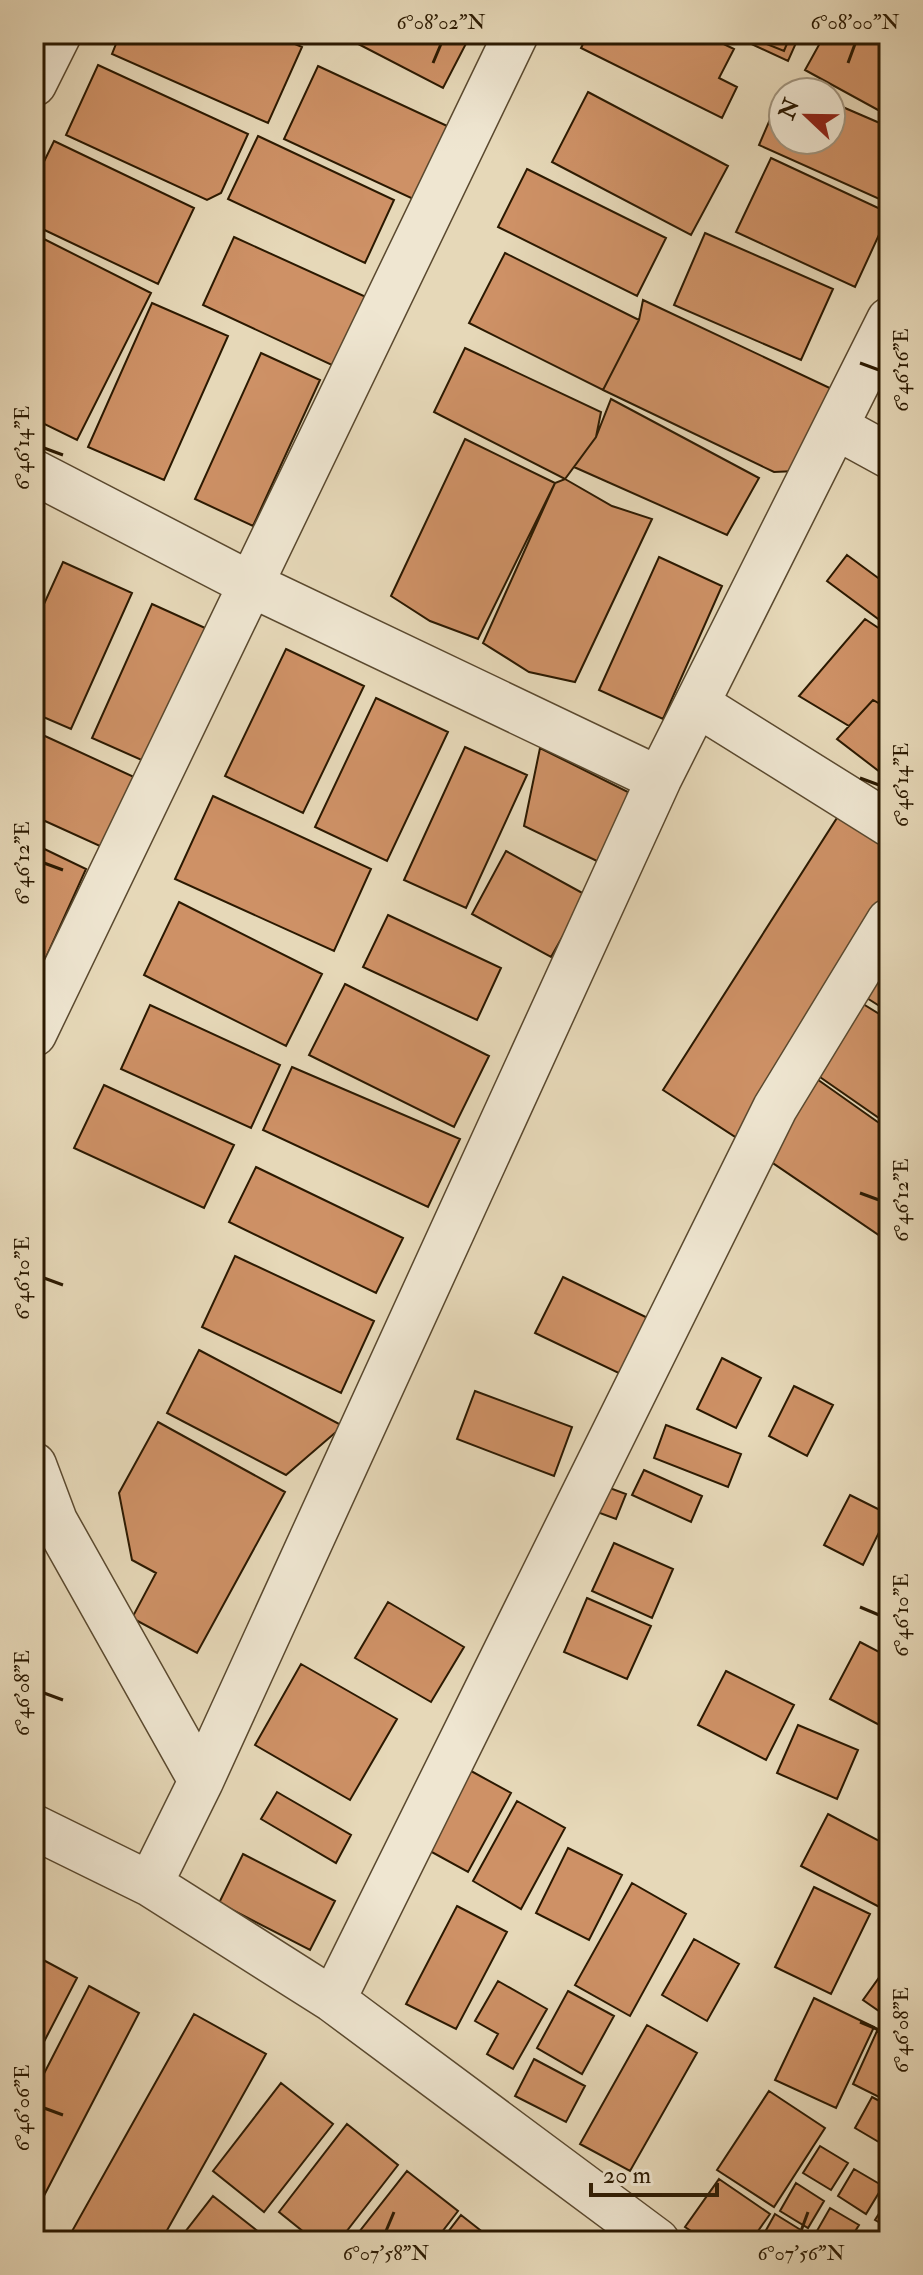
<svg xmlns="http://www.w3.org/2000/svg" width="923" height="2275" font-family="'IM FELL Double Pica',serif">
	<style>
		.building { fill: #ce9166; stroke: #2b1901; stroke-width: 2 }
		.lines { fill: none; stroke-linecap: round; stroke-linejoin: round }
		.minor-casing { stroke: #5a492f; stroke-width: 47 }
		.minor { stroke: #efe6d1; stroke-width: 44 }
		.ticks { fill: none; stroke: #2b1901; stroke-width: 3 }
		.neatline { fill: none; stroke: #2b1901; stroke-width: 3 }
		.ticks-label { font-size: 20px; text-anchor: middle; fill: #2b1901 }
	</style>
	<rect width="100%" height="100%" fill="#e6d8b8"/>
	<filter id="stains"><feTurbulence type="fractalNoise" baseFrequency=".0025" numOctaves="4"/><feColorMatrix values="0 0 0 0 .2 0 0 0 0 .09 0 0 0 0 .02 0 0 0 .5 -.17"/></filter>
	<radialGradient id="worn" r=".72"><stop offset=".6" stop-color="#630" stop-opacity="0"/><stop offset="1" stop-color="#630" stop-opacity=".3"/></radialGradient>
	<!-- building -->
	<path class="building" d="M120,34H272L302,47L268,123L112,54Z
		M339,34H471L443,88Z
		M588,34H703L734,49L719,78L737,87L722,118L581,48Z
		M730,34H800L788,61Z
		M742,34H791L784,51Z
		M825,34H889V116L805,70Z
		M98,65L248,134L221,193L207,200L66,135Z
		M318,66L458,131L424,204L284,139Z
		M588,92L728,166L691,235L552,162Z
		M831,102L882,124L880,144L889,148V196L886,202L759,145L774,110L783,114V140H831Z
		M258,136L394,200L365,263L228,199Z
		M54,141L194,208L158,284L34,225V182Z
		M771,158L889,213L855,287L736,232Z
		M527,169L666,238L637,296L498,227Z
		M705,233L833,289L801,360L674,305Z
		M34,234L151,293L77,440L34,419Z
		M234,237L366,297L334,366L203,305Z
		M505,253L639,320L603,390L469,323Z
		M643,300L834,390L796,471L774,472L603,390L639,320Z
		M152,303L228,336L164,480L88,447Z
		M465,348L601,412L596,437L565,479L434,412Z
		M261,353L320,380L253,526L195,499Z
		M611,399L759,478L727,535L574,467L596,437Z
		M465,439L555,483L478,639L430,621L391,596Z
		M565,479L612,506L652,519L575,682L529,672L483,643L555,483Z
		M847,555L889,586V627L827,581Z
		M659,557L722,586L663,719L599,690Z
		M63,562L132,593L71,729L34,713V626Z
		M152,604L214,632L153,765L92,738Z
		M865,619L889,635V709L873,700L849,726L799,696Z
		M286,649L364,686L303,813L225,776Z
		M376,698L448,732L387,861L315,827Z
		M873,700L889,709V779L837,739Z
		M34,731L134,777L102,847L34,816Z
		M465,747L527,775L466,908L404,880Z
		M540,748L628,792L619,837L599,862L524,826Z
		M213,796L371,869L334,951L175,879Z
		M844,807L889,836V907L740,1140L663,1090Z
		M34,844L86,869L34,984Z
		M506,851L586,895L551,957L472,914Z
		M179,902L322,974L286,1046L144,975Z
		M388,915L501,968L477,1020L363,967Z
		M889,951V1012L859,993Z
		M345,984L489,1056L454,1127L309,1055Z
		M855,999L889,1020V1125L817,1075Z
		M150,1005L280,1065L251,1128L121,1069Z
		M292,1067L460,1139L428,1207L263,1130Z
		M807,1072L889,1130V1242L761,1155Z
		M104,1085L234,1145L204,1208L74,1148Z
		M256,1167L403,1238L376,1293L229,1222Z
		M235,1256L374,1321L341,1393L202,1327Z
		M563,1277L654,1321L627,1377L535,1333Z
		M199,1350L343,1426L286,1475L167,1413Z
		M722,1358L761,1378L736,1428L697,1409Z
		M794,1386L833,1405L807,1456L769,1436Z
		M475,1391L572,1427L554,1476L457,1439Z
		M158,1422L285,1492L197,1653L132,1618L156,1573L132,1560L119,1493Z
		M666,1425L741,1454L728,1487L654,1458Z
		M644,1470L702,1496L691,1522L632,1495Z
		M599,1484L626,1494L616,1519L589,1509Z
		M850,1495L888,1514L863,1565L824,1545Z
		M614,1543L673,1569L652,1618L592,1591Z
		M587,1598L651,1626L627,1679L564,1652Z
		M388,1602L464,1647L431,1702L355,1658Z
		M860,1642L889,1657V1730L830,1699Z
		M301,1664L397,1719L350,1800L255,1745Z
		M726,1671L794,1705L766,1760L698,1725Z
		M798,1725L858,1750L837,1799L777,1773Z
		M462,1766L511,1793L468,1872L419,1845Z
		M277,1792L351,1835L336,1863L261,1819Z
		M517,1801L565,1828L521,1909L473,1881Z
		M828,1814L889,1846V1912L801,1866Z
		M568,1848L622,1875L589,1940L536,1913Z
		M243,1854L335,1901L310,1950L219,1903Z
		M632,1883L686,1914L630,2016L575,1985Z
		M814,1887L870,1914L831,1994L775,1967Z
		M457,1906L507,1932L456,2029L406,2004Z
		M694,1939L739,1964L707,2021L662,1995Z
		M34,1955L77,1978L34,2061Z
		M883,1972L889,1977V2018L863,2000Z
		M498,1981L547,2009L513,2069L487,2054L498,2034L475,2021Z
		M89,1986L139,2013L34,2215V2093Z
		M568,1991L614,2016L582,2074L537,2048Z
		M814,1998L874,2027L836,2108L775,2080Z
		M194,2014L266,2054L161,2241H85L71,2233Z
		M647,2025L697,2053L630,2171L580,2144Z
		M877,2031L889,2038V2102L853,2084Z
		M534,2059L585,2086L566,2122L515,2096Z
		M281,2083L333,2124L264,2212L213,2171Z
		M769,2091L825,2128L774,2207L717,2170Z
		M872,2097L889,2106V2148L855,2128Z
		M347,2124L398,2165L339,2241H315L279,2212Z
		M820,2146L848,2163L831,2190L803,2173Z
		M854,2169L883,2186L866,2214L838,2196Z
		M407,2171L458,2211L435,2241H352Z
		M719,2179L770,2214L751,2241H706L685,2227Z
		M796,2183L824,2201L808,2228L780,2211Z
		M213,2196L264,2236L261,2241H178Z
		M889,2198V2228L875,2220Z
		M830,2208L859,2225L849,2241H823L814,2236Z
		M775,2214L804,2232L798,2241H760Z
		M461,2215L494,2241H441Z
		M871,2232L885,2241H865Z"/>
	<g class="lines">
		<defs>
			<path id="minor" d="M34,84L59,34
				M836,427L889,456
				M34,472L252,585L659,779
				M697,704L889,824
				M34,1034L516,34
				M34,1465L55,1521L201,1781
				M34,1827L150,1884L333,2000L657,2241
				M150,1884L201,1781L659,779L889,320
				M333,2000L775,1108L889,921"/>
		</defs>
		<!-- minor casing -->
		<use href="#minor" class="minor-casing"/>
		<!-- minor -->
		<use href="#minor" class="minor"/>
	</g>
	<!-- ticks -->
	<path class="ticks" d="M433,63L441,44M848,63L855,44M860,363L879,370M44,448L63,455M860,778L879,785M44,863L63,870M860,1193L879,1200M44,1278L63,1285M860,1607L879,1615M44,1693L63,1700M860,2022L879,2030M44,2108L63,2115M386,2231L394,2212M801,2231L808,2212"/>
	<!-- margin -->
	<rect width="923" height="2275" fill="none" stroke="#e6d8b8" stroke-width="88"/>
	<!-- north arrow -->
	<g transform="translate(807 116) rotate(292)"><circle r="38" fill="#efe6d1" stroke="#a1947e" stroke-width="2"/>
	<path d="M0-6L14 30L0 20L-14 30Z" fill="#8f2418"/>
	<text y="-12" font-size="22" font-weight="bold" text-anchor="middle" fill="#2b1901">N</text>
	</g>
	<!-- scale -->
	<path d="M591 2183v12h126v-12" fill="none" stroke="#2b1901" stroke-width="4"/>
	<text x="603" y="2183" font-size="24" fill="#2b1901" stroke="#efe6d1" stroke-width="6" paint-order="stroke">20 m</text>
	<rect x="44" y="44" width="835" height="2187" class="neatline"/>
	<g class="ticks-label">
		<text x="441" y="29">6°08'02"N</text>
		<text x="855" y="29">6°08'00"N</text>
		<text transform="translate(901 370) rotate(-90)" y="7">6°46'16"E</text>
		<text transform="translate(22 448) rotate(-90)" y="7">6°46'14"E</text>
		<text transform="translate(901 785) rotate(-90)" y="7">6°46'14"E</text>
		<text transform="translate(22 863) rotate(-90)" y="7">6°46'12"E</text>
		<text transform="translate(901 1200) rotate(-90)" y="7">6°46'12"E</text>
		<text transform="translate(22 1278) rotate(-90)" y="7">6°46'10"E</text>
		<text transform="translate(901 1615) rotate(-90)" y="7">6°46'10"E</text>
		<text transform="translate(22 1693) rotate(-90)" y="7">6°46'08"E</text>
		<text transform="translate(901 2030) rotate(-90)" y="7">6°46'08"E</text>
		<text transform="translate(22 2108) rotate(-90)" y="7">6°46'06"E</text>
		<text x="386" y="2260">6°07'58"N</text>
		<text x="801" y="2260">6°07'56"N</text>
	</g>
	<rect width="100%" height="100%" filter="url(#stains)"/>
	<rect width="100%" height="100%" fill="url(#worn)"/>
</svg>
